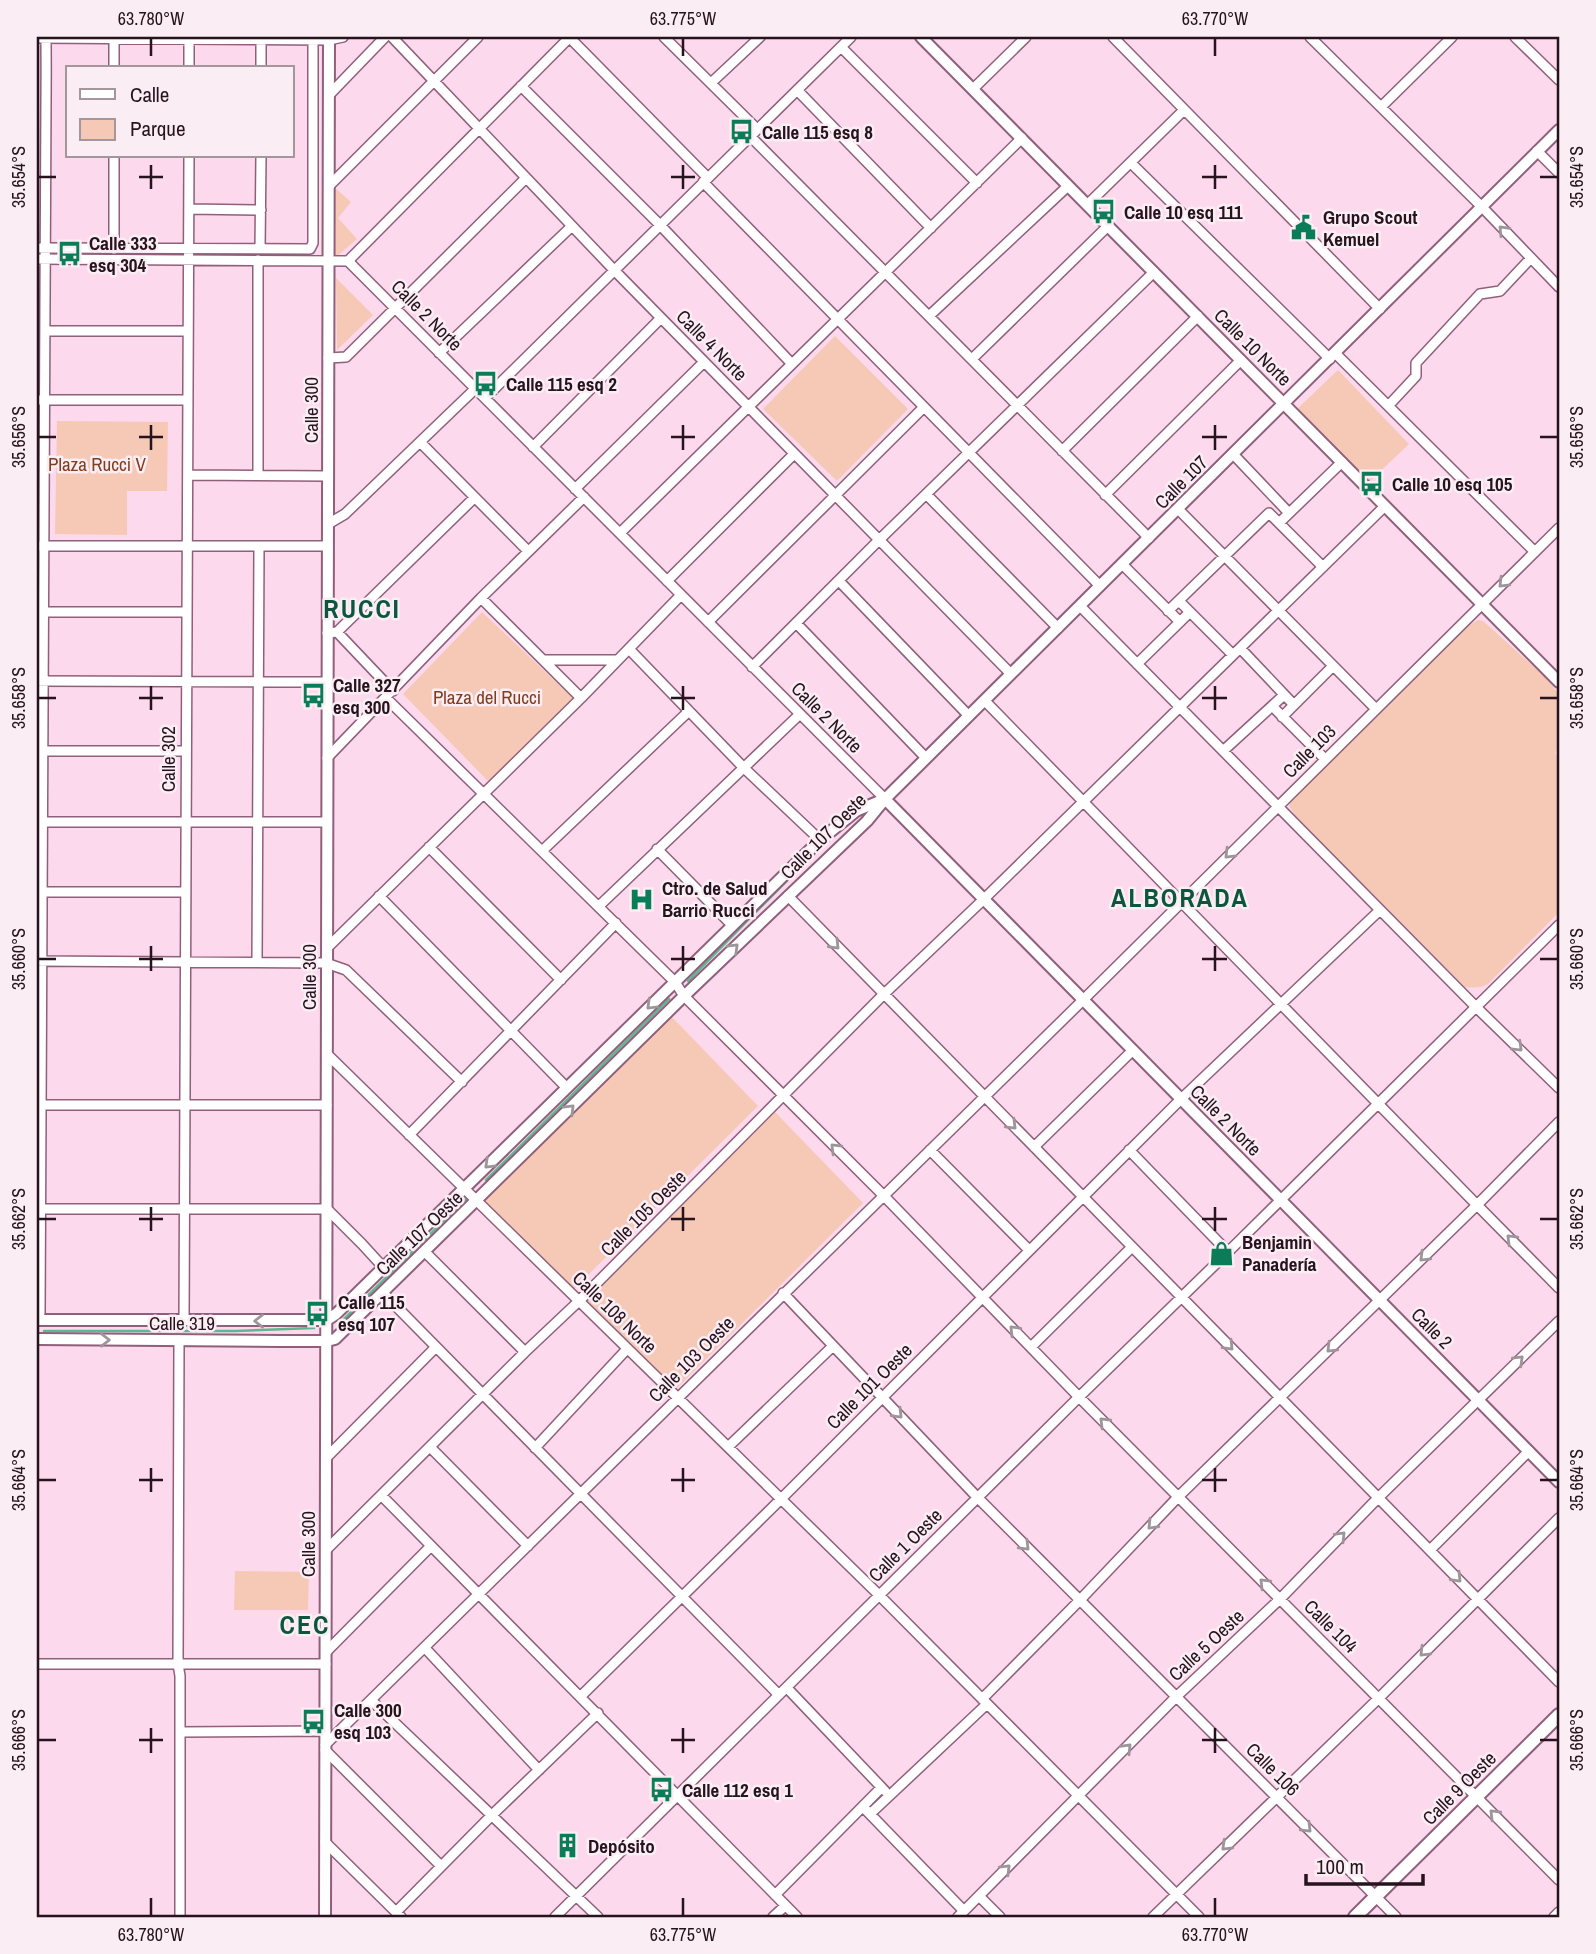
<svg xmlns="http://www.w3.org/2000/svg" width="1596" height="1954" font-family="'Archivo Narrow',sans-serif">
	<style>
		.green { fill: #f6c9b6 }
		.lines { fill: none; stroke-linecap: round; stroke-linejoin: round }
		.stream { stroke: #5fb792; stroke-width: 2.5 }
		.minor-casing { stroke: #905f7b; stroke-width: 12 }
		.tertiary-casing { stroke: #905f7b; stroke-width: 14 }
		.secondary-casing { stroke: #905f7b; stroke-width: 16 }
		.minor { stroke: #fff; stroke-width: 9 }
		.tertiary { stroke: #fff; stroke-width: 10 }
		.secondary { stroke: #fff; stroke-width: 12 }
		.oneway { stroke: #9d959a }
		.ticks { fill: none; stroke: #26131e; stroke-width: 2.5 }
		.labels { text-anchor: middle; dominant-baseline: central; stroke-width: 5; stroke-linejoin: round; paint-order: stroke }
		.poi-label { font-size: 19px; font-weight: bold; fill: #26131e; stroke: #faeef4; text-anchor: start }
		.street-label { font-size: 19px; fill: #26131e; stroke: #faeef4 }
		.park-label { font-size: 19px; fill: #833d1c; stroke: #faeef4 }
		.district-label { font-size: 26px; font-weight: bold; letter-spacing: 2px; fill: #0d553c; stroke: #faeef4 }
		.neatline { fill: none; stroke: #26131e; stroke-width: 2.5 }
		.ticks-label { font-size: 18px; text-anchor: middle; fill: #26131e }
	</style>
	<rect width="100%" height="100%" fill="#fcd9ec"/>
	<!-- green -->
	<path class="green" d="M334,187L351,202L338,218L357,239L335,258Z
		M336,278L373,315L337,350Z
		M835,336L908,409L837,481L763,409Z
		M1338,370L1409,444L1368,483L1296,410Z
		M57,421L168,422L167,491H127V535L55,534Z
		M482,612L574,699L488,781L403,694Z
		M1478,620L1483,621L1544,676L1559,694V746L1555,754H1559V912L1488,984C1480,988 1474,988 1465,987L1296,816L1289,806L1291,801L1468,626Z
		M670,1015L758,1106L571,1292L480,1206Z
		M775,1112L863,1203L676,1389L585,1303Z
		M235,1571L309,1572L308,1610H234Z"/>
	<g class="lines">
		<!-- stream -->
		<path class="stream" d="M688,981L818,849
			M486,1180L669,999
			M344,1319L467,1198
			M44,1331H235L314,1328"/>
		<defs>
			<path id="minor" d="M114,37V68
				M392,37L614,270L1011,674
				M569,37L708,178
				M664,37L757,129
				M1113,37L1380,309
				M1310,37L1482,207L1559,287
				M1515,37L1559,80
				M37,38L329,40L343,37
				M841,47L977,183
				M189,68V37
				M261,68V40
				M711,83L760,37
				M521,86L660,225L792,364
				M973,89L1026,37
				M797,90L931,228
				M329,95L385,37
				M1381,107L1452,37
				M750,136L1149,538
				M1537,151L1559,173
				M114,156V249
				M1131,163L1330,359
				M703,182L1100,586
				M329,186L478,37
				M1087,205L1184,110
				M189,209L261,210
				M37,248L310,249L313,243V37
				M260,249L261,156
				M37,259L348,261
				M258,260V475
				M348,261L885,799
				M348,261L570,37
				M929,316L1068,186
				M47,331H188
				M439,353L572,226
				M1335,353L1535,552
				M328,358L346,357L526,178
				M972,359L1108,226
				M485,398L851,37
				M37,400H188
				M1389,405L1416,376V363L1480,294L1500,291L1530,259
				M420,442L528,551
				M533,447L661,318
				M1062,451L1198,316
				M1233,454L1289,513
				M188,475L328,476
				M575,489L704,362
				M926,494L1058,628
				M1105,495L1241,360
				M1178,509L1376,709
				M1279,523L1342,462
				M328,524L345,514L475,389
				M620,533L1022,138
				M37,546H328
				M1122,564L1180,622
				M667,581L794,454
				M839,581L969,716
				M481,598L581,698
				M1179,601L1233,655
				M1080,606L1476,1007L1559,1088
				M1168,611L1269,513L1323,567
				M37,612H187
				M708,622L923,408
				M796,623L926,758
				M337,632L393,691
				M327,633L337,632L474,498
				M1240,648L1294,705
				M629,649L744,768L820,840
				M544,660H618
				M1137,664L1190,612
				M752,667L879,540L1154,272
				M37,681L327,682
				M386,698L675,982L684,996L884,1196L1079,1397L1559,1880
				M985,701L1477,1205L1559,1288
				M1272,706L1325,759
				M1282,717L1333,666
				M37,751H186
				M1223,751L1284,695
				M327,758L481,598L584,497
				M37,822H327
				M429,847L561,980
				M657,849L732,925
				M543,850L689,711
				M37,892H186
				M379,896L567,1088
				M788,896L1559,1682
				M599,906L800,714
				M327,948L581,698L681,595
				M37,961L326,963L346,970L462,1082
				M257,962L259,546
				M327,1054L879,1595L1199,1917
				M38,1105H327
				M409,1135L616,923
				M1034,1147L1133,1050
				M930,1150L1029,1250
				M1129,1150L1228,1252
				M37,1209H327L362,1244L383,1267
				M425,1252L525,1352
				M383,1293L779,1695
				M783,1293L977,1497L1396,1917
				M37,1316L40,1313C43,887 48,462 46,37
				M184,1321L189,156
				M179,1340L178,1664L180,1676V1917
				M1031,1347L1132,1247
				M430,1447L528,1546
				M728,1447L833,1346
				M535,1448L627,1349
				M327,1457L436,1347
				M382,1496L797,1917
				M326,1550L525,1352L579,1301L883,995L984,899L1385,506
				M1430,1550L1529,1451
				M425,1648L539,1770
				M326,1652L431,1546
				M37,1664H326
				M787,1688L885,1791
				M581,1696L781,1499L1181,1099L1380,910
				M982,1699L1079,1601L1178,1497L1477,1205L1559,1122
				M371,1700L598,1917
				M180,1732L326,1731
				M325,1745L1083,1000L1559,528
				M325,1750L441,1866
				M866,1810L964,1911
				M870,1814L987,1704
				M325,1842L401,1917
				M775,1895L881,1788
				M979,1896L1000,1917
				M396,1912L492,1815L598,1713
				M555,1917L1079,1397L1228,1252L1559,925
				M773,1917L785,1906
				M958,1917L1176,1697L1280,1599L1378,1498L1559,1321
				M1153,1917L1379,1698L1559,1518
				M1554,1917L1559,1912"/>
			<path id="tertiary" d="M921,37L1559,682
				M885,799L1559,1482
				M37,1320H327L336,1314L820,840L856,811L882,800
				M37,1339L280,1341H327L335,1339L684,996L867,821L885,799L1559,130
				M325,1917L329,37"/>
			<path id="secondary" d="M1355,1917L1559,1715"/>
		</defs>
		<!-- minor casing -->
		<use href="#minor" class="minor-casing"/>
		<!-- tertiary casing -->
		<use href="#tertiary" class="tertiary-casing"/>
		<!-- secondary casing -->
		<use href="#secondary" class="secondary-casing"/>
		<!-- minor -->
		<use href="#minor" class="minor"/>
		<!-- tertiary -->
		<use href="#tertiary" class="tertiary"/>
		<!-- secondary -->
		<use href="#secondary" class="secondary"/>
	</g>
	<!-- one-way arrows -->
	<defs><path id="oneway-chevron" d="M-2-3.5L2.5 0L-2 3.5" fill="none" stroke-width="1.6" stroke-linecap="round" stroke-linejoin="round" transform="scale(1.75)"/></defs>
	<g class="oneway">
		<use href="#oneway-chevron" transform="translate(1503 230) rotate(-133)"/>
		<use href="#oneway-chevron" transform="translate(1503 583) rotate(135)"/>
		<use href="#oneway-chevron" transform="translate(1229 854) rotate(135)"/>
		<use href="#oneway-chevron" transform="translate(835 945) rotate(46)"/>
		<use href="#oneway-chevron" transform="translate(734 948) rotate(-44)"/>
		<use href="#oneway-chevron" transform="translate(651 1005) rotate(136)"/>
		<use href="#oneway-chevron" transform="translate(1518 1047) rotate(44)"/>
		<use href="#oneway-chevron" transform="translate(570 1109) rotate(-45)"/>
		<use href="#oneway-chevron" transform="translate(1012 1125) rotate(45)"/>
		<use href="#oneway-chevron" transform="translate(835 1148) rotate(-135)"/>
		<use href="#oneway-chevron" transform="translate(489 1164) rotate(136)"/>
		<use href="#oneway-chevron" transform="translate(1511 1239) rotate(-135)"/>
		<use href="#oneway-chevron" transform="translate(1424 1257) rotate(136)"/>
		<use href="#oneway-chevron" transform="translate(259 1321) rotate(-180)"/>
		<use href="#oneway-chevron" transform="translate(1014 1330) rotate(-134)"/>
		<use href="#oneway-chevron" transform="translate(105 1340)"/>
		<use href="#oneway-chevron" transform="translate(1229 1346) rotate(46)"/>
		<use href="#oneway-chevron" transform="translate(1331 1348) rotate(135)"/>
		<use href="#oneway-chevron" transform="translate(1519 1360) rotate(-44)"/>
		<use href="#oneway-chevron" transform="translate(898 1414) rotate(46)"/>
		<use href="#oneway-chevron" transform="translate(1104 1422) rotate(-135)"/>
		<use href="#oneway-chevron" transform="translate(1152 1525) rotate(134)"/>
		<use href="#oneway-chevron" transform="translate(1341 1536) rotate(-46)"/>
		<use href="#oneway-chevron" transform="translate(1025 1546) rotate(45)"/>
		<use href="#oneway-chevron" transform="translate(1457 1578) rotate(46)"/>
		<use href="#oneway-chevron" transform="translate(1264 1583) rotate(-135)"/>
		<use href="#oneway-chevron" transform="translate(1424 1652) rotate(135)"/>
		<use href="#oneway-chevron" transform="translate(1127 1748) rotate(-46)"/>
		<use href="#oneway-chevron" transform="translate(1494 1814) rotate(-135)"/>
		<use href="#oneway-chevron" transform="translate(1307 1828) rotate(45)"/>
		<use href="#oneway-chevron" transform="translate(1226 1846) rotate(136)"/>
		<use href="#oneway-chevron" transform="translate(1006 1869) rotate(-45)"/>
	</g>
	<!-- ticks -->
	<path class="ticks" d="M151,38V56M683,38V56M1215,38V56M151,165V189M683,165V189M1215,165V189M38,177H56M139,177H163M671,177H695M1202,177H1227M1540,177H1558M151,425V450M683,425V450M1215,425V450M38,437H56M139,437H163M671,437H695M1202,437H1227M1540,437H1558M151,686V710M683,686V710M1215,686V710M38,698H56M139,698H163M671,698H695M1202,698H1227M1540,698H1558M151,946V971M683,946V971M1215,946V971M38,959H56M139,959H163M671,959H695M1202,959H1227M1540,959H1558M151,1207V1231M683,1207V1231M1215,1207V1231M38,1219H56M139,1219H163M671,1219H695M1202,1219H1227M1540,1219H1558M151,1468V1492M683,1468V1492M1215,1468V1492M38,1480H56M139,1480H163M671,1480H695M1202,1480H1227M1540,1480H1558M151,1728V1753M683,1728V1753M1215,1728V1753M38,1740H56M139,1740H163M671,1740H695M1202,1740H1227M1540,1740H1558M151,1898V1916M683,1898V1916M1215,1898V1916"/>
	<!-- icons -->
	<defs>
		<symbol id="bus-bare" viewBox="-9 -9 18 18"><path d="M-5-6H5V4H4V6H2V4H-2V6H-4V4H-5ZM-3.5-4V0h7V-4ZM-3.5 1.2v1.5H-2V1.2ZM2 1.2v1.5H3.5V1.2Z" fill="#0b7c58" stroke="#faeef4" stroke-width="2.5" paint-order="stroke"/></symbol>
		<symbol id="civic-bare" viewBox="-9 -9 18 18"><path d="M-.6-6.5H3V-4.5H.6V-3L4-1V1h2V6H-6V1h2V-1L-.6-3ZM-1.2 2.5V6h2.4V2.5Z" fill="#0b7c58" stroke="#faeef4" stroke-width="2.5" paint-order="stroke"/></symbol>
		<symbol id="hospital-bare" viewBox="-9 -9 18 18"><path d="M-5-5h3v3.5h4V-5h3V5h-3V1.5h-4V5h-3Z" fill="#0b7c58" stroke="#faeef4" stroke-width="2.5" paint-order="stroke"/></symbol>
		<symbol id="shop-bare" viewBox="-9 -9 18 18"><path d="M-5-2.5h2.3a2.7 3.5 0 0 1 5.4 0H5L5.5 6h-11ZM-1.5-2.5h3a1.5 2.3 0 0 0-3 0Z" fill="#0b7c58" stroke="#faeef4" stroke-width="2.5" paint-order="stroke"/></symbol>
		<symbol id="building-bare" viewBox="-9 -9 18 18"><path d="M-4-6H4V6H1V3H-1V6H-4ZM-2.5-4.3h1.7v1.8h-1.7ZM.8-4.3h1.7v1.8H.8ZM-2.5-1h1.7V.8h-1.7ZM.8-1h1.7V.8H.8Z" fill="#0b7c58" stroke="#faeef4" stroke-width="2.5" paint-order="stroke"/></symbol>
	</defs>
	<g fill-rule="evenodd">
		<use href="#bus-bare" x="724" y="114" width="35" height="35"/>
		<use href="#bus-bare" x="1086" y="194" width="35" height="35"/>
		<use href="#civic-bare" x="1286" y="210" width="35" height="35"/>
		<use href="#bus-bare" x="52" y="236" width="35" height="35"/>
		<use href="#bus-bare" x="468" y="366" width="35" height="35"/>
		<use href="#bus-bare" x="1354" y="466" width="35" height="35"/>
		<use href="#bus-bare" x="296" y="678" width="35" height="35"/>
		<use href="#hospital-bare" x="624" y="882" width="35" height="35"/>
		<use href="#shop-bare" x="1204" y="1236" width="35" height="35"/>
		<use href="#bus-bare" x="300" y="1296" width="35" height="35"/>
		<use href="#bus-bare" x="296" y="1704" width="35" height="35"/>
		<use href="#bus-bare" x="644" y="1772" width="35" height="35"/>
		<use href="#building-bare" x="550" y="1828" width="35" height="35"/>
	</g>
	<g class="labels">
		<!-- poi labels -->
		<g class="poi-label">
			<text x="762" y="132">Calle 115 esq 8</text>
			<text x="1124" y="212">Calle 10 esq 111</text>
			<text x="1323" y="217">Grupo Scout<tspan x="1323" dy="22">Kemuel</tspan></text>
			<text x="89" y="243">Calle 333<tspan x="89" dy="22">esq 304</tspan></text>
			<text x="506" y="384">Calle 115 esq 2</text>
			<text x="1392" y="484">Calle 10 esq 105</text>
			<text x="333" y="685">Calle 327<tspan x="333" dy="22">esq 300</tspan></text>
			<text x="662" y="888">Ctro. de Salud<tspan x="662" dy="22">Barrio Rucci</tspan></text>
			<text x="1242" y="1242">Benjamin<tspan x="1242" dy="22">Panadería</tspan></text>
			<text x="338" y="1302">Calle 115<tspan x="338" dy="22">esq 107</tspan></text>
			<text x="334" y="1710">Calle 300<tspan x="334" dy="22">esq 103</tspan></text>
			<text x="682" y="1790">Calle 112 esq 1</text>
			<text x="588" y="1846">Depósito</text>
		</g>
		<!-- street labels -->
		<g class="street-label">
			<text transform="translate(427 315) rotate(45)">Calle 2 Norte</text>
			<text transform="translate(712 345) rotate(45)">Calle 4 Norte</text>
			<text transform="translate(1253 347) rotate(45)">Calle 10 Norte</text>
			<text transform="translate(311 410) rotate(-90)">Calle 300</text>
			<text transform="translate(1181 482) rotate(-45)">Calle 107</text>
			<text transform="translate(827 717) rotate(45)">Calle 2 Norte</text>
			<text transform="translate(1309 751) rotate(-45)">Calle 103</text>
			<text transform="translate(168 759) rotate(-90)">Calle 302</text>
			<text transform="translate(823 836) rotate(-45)">Calle 107 Oeste</text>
			<text transform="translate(309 977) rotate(-90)">Calle 300</text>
			<text transform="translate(1226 1120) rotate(45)">Calle 2 Norte</text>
			<text transform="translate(643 1213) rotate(-45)">Calle 105 Oeste</text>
			<text transform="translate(419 1233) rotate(-44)">Calle 107 Oeste</text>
			<text transform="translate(615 1312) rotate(44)">Calle 108 Norte</text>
			<text x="182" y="1323">Calle 319</text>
			<text transform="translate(1432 1328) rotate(45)">Calle 2</text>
			<text transform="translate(691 1359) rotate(-45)">Calle 103 Oeste</text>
			<text transform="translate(869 1386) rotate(-45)">Calle 101 Oeste</text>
			<text transform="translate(308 1544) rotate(-90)">Calle 300</text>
			<text transform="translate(905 1545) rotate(-45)">Calle 1 Oeste</text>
			<text transform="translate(1331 1626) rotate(45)">Calle 104</text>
			<text transform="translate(1206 1645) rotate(-43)">Calle 5 Oeste</text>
			<text transform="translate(1273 1769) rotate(45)">Calle 106</text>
			<text transform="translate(1459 1788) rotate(-45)">Calle 9 Oeste</text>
		</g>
		<!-- park labels -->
		<g class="park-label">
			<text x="97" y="464">Plaza Rucci V</text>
			<text x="487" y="697">Plaza del Rucci</text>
		</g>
		<!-- district labels -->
		<g class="district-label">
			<text x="362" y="608">RUCCI</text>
			<text x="1180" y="897">ALBORADA</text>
			<text x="305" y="1624">CEC</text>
		</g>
	</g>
	<!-- border -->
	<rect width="1596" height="1954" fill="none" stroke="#faeef4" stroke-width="77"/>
	<!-- legend -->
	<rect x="66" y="66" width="228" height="91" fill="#faeef4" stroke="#a5969e" stroke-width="2"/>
	<rect x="80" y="89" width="35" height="10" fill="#ffffff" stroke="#a5969e" stroke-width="2"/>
	<text x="130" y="102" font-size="21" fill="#26131e">Calle</text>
	<rect x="80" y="119" width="35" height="21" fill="#f6c9b6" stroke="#a5969e" stroke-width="2"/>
	<text x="130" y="136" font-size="21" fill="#26131e">Parque</text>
	<!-- scale -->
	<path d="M1306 1874v10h117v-10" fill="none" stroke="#26131e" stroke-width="3.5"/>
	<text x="1316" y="1874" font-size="21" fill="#26131e" stroke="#faeef4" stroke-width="5" paint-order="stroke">100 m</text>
	<rect x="38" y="38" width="1520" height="1878" class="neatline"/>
	<g class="ticks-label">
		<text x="151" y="25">63.780°W</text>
		<text x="683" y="25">63.775°W</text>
		<text x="1215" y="25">63.770°W</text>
		<text transform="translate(19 177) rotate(-90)" y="6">35.654°S</text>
		<text transform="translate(1577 177) rotate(-90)" y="6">35.654°S</text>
		<text transform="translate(19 437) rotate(-90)" y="6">35.656°S</text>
		<text transform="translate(1577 437) rotate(-90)" y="6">35.656°S</text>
		<text transform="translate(19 698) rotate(-90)" y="6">35.658°S</text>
		<text transform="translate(1577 698) rotate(-90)" y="6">35.658°S</text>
		<text transform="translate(19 959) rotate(-90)" y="6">35.660°S</text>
		<text transform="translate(1577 959) rotate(-90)" y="6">35.660°S</text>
		<text transform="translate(19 1219) rotate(-90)" y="6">35.662°S</text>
		<text transform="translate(1577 1219) rotate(-90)" y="6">35.662°S</text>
		<text transform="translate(19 1480) rotate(-90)" y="6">35.664°S</text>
		<text transform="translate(1577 1480) rotate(-90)" y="6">35.664°S</text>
		<text transform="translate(19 1740) rotate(-90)" y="6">35.666°S</text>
		<text transform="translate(1577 1740) rotate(-90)" y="6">35.666°S</text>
		<text x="151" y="1941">63.780°W</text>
		<text x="683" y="1941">63.775°W</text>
		<text x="1215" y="1941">63.770°W</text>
	</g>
</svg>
